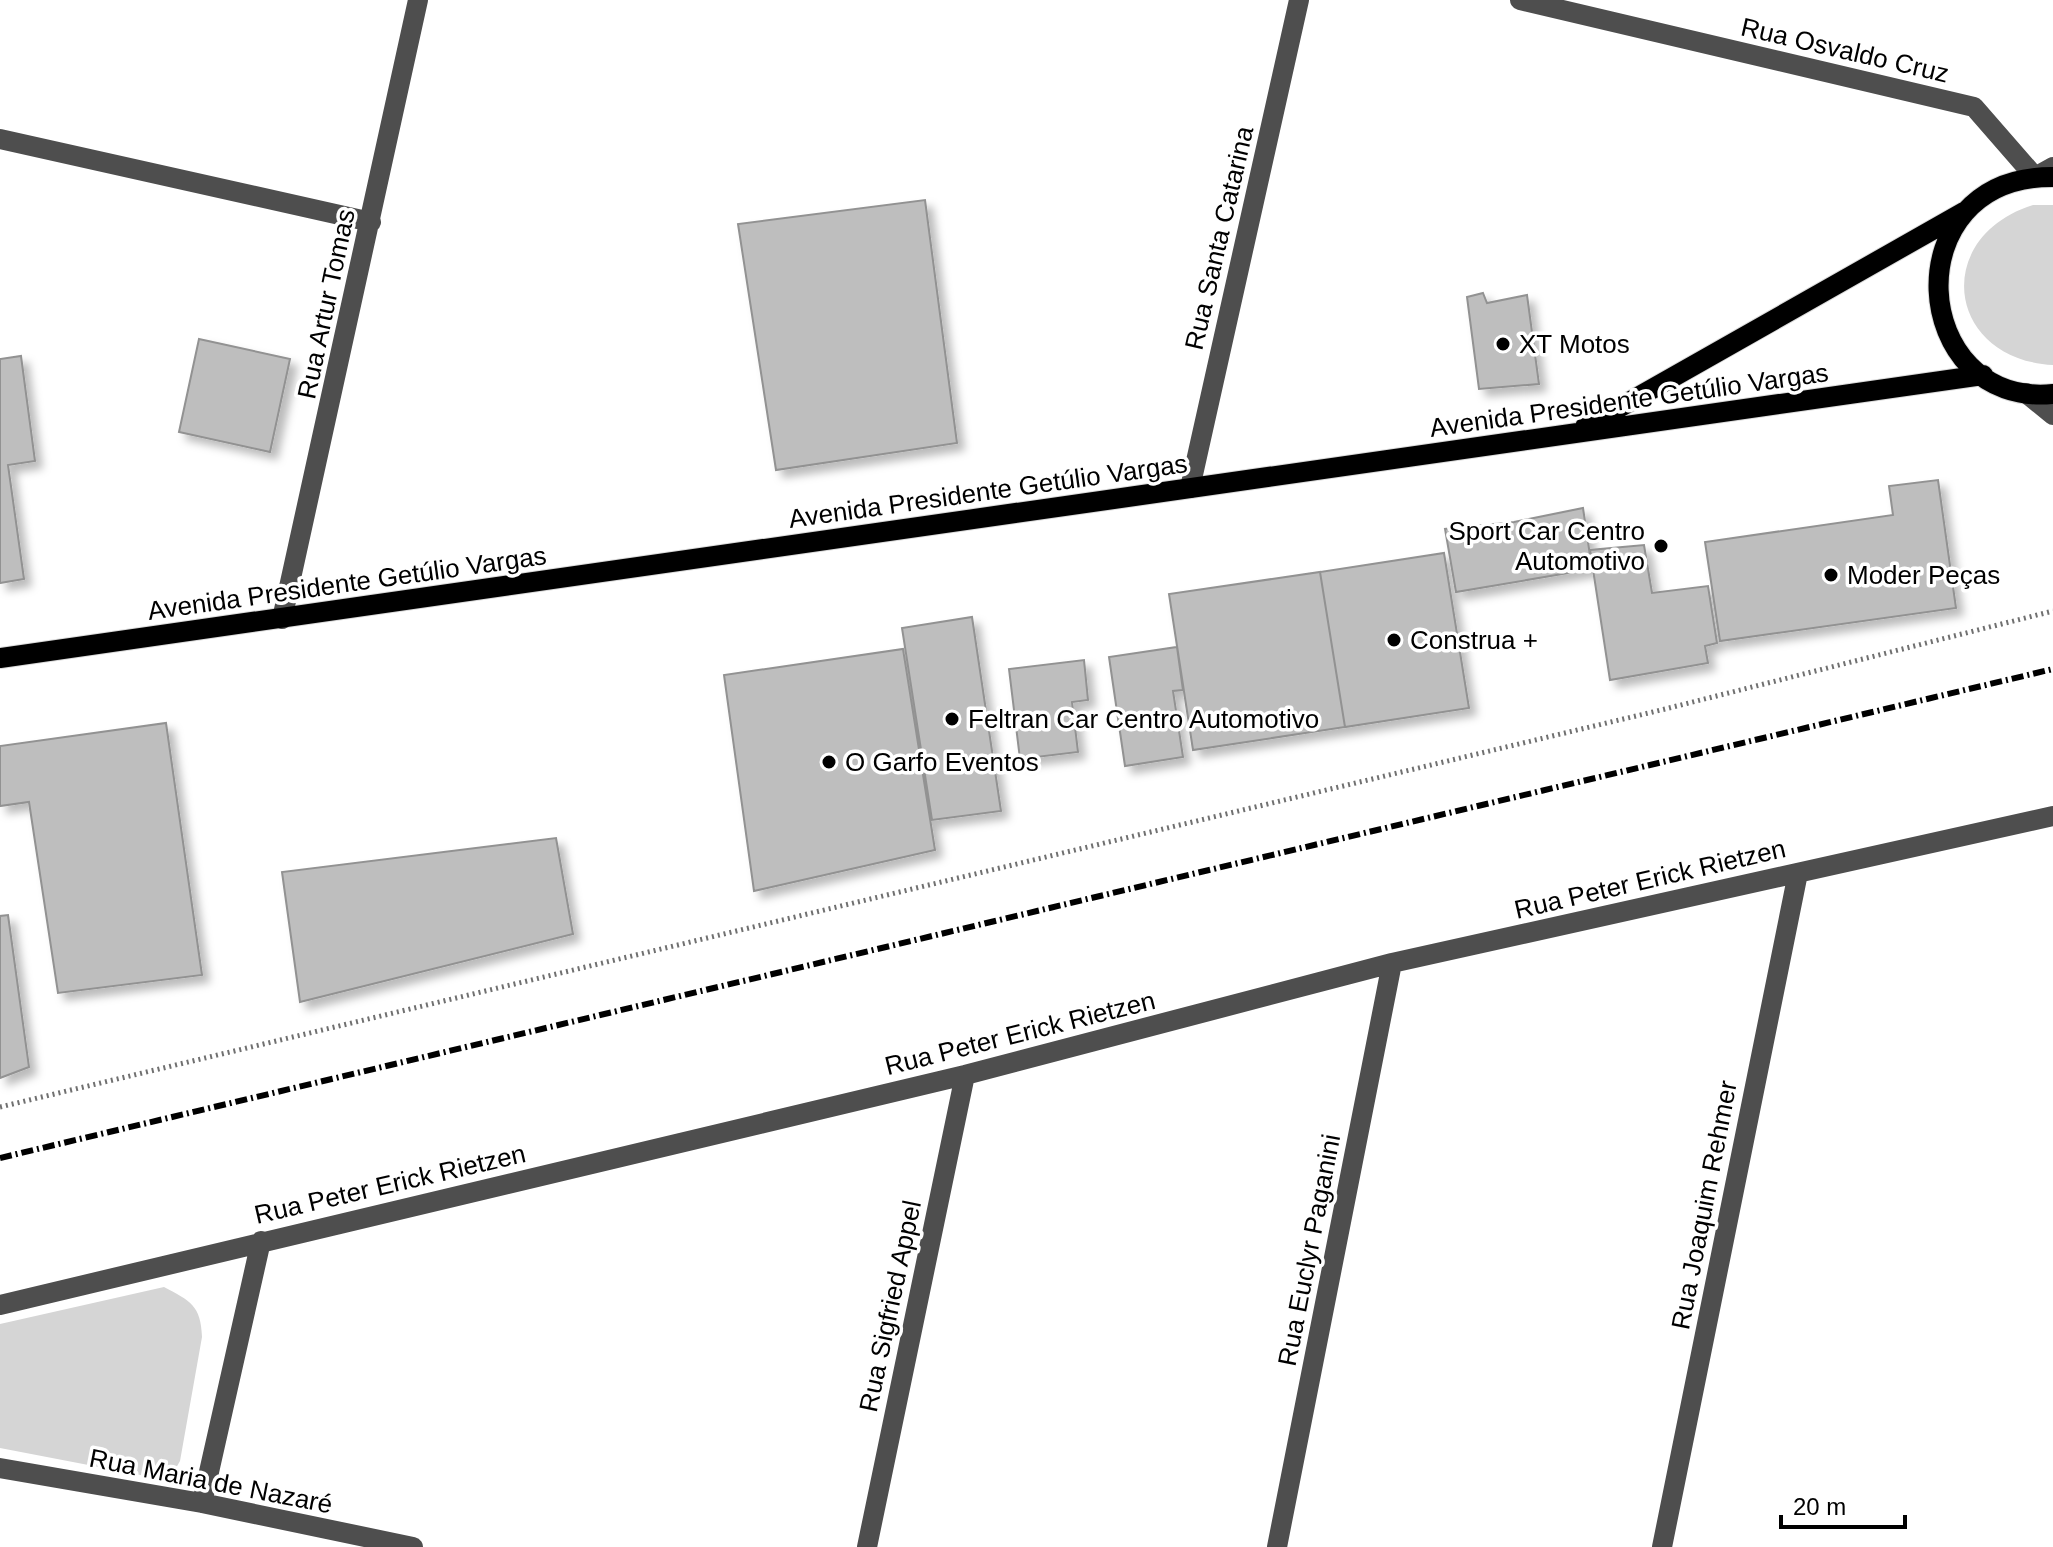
<svg xmlns="http://www.w3.org/2000/svg" width="2053" height="1547" font-family="Helvetica,sans-serif">
	<style>
		.green { fill: #d5d5d5 }
		.building { fill: #bebebe; stroke: #929292; stroke-width: 2; filter: url(#shadow) }
		.lines { fill: none; stroke-linecap: round; stroke-linejoin: round }
		.major-casing { stroke: #dbdbdb; stroke-width: 22 }
		.path { stroke: #707070; stroke-width: 5; stroke-dasharray: 2 4; stroke-linecap: butt }
		.minor { stroke: #4e4e4e; stroke-width: 20 }
		.major { stroke: #000; stroke-width: 20 }
		.rail { stroke: #000; stroke-width: 6; stroke-dasharray: 12 4 2 4; stroke-linecap: butt }
		.poi-dot { fill: #000; stroke: #fff; stroke-width: 3 }
		.labels { text-anchor: middle; dominant-baseline: central; stroke-width: 7; stroke-linejoin: round; paint-order: stroke }
		.street-label { font-size: 26px; fill: #000; stroke: #fff }
		.poi-label { font-size: 26px; fill: #000; stroke: #fff; text-anchor: start }
	</style>
	<defs>
		<filter id="shadow"><feDropShadow dx="7" dy="7" stdDeviation="4" flood-color="#0004"/></filter>
	</defs>
	<rect width="100%" height="100%" fill="#fff"/>
	<!-- green -->
	<path class="green" d="M2033,205H2053V365C1946,359 1931,237 2033,205Z
		M164,1287C190,1301 201,1305 202,1337L180,1461L172,1475L156,1478L0,1448V1324Z"/>
	<!-- building -->
	<path class="building" d="M925,200L957,443L776,470L738,224Z
		M1483,293L1487,303L1527,295L1539,384L1479,389L1467,297Z
		M199,339L290,359L270,452L179,432Z
		M21,356L35,461L8,465L24,579L0,583V359Z
		M1938,480L1956,608L1720,641L1705,542L1893,515L1889,486Z
		M1583,508L1592,569L1456,592L1445,529L1514,522Z
		M1644,545L1652,593L1708,586L1717,643L1705,646L1708,663L1610,680L1590,550Z
		M1444,553L1469,708L1345,727L1320,572Z
		M1320,572L1345,727L1193,750L1169,594Z
		M972,617L1001,811L932,820L902,628Z
		M1177,647L1183,690L1173,691L1183,757L1125,766L1109,657Z
		M903,649L935,850L754,891L724,675Z
		M1084,660L1088,700L1072,702L1078,752L1020,759L1009,669Z
		M166,723L202,975L58,993L29,802L0,806V746Z
		M556,838L573,934L300,1002L282,872Z
		M8,915L29,1067L0,1078V916Z"/>
	<g class="lines">
		<defs>
			<path id="major" d="M2053,177C1892,176 1909,408 2053,394
				M1585,427L1964,212
				M0,658L1983,375"/>
		</defs>
		<!-- major casing -->
		<use href="#major" class="major-casing"/>
		<!-- path -->
		<path class="path" d="M0,1107L1661,710L2053,611"/>
		<!-- minor -->
		<path class="minor" d="M1520,0L1974,107L2035,177L2053,167
			M0,139L371,222
			M2026,393L2053,415
			M1190,488L1299,0
			M282,619L418,0
			M0,1305L965,1075L1392,963L2053,816
			M0,1468L202,1503L413,1547
			M202,1503L261,1241
			M867,1547L965,1075
			M1277,1547L1392,963
			M1662,1547L1798,873"/>
		<!-- major -->
		<use href="#major" class="major"/>
		<!-- rail -->
		<path class="rail" d="M0,1158L2053,669"/>
	</g>
	<!-- markers -->
	<g class="poi-dot">
		<circle cx="1503" cy="344" r="8"/>
		<circle cx="1661" cy="546" r="8"/>
		<circle cx="1831" cy="575" r="8"/>
		<circle cx="1394" cy="640" r="8"/>
		<circle cx="952" cy="719" r="8"/>
		<circle cx="829" cy="762" r="8"/>
	</g>
	<g class="labels">
		<!-- street labels -->
		<g class="street-label">
			<text transform="translate(1845 50) rotate(13)">Rua Osvaldo Cruz</text>
			<text transform="translate(1219 238) rotate(-77)">Rua Santa Catarina</text>
			<text transform="translate(326 304) rotate(-78)">Rua Artur Tomas</text>
			<text transform="translate(1629 400) rotate(-8)">Avenida Presidente Getúlio Vargas</text>
			<text transform="translate(988 491) rotate(-8)">Avenida Presidente Getúlio Vargas</text>
			<text transform="translate(347 583) rotate(-8)">Avenida Presidente Getúlio Vargas</text>
			<text transform="translate(1650 879) rotate(-13)">Rua Peter Erick Rietzen</text>
			<text transform="translate(1020 1033) rotate(-14)">Rua Peter Erick Rietzen</text>
			<text transform="translate(390 1184) rotate(-13)">Rua Peter Erick Rietzen</text>
			<text transform="translate(1704 1205) rotate(-79)">Rua Joaquim Rehmer</text>
			<text transform="translate(1309 1250) rotate(-79)">Rua Euclyr Paganini</text>
			<text transform="translate(890 1306) rotate(-78)">Rua Sigfried Appel</text>
			<text transform="translate(211 1481) rotate(11)">Rua Maria de Nazaré</text>
		</g>
		<!-- poi labels -->
		<g class="poi-label">
			<text x="1519" y="344">XT Motos</text>
			<text x="1645" y="531" text-anchor="end">Sport Car Centro<tspan x="1645" dy="30">Automotivo</tspan></text>
			<text x="1847" y="575">Moder Peças</text>
			<text x="1410" y="640">Construa +</text>
			<text x="968" y="719">Feltran Car Centro Automotivo</text>
			<text x="845" y="762">O Garfo Eventos</text>
		</g>
	</g>
	<!-- scale -->
	<path d="M1781 1515v12h124v-12" fill="none" stroke="#000000" stroke-width="4"/>
	<text x="1793" y="1515" font-size="24" fill="#000000" stroke="#ffffff" stroke-width="6" paint-order="stroke">20 m</text>
</svg>
